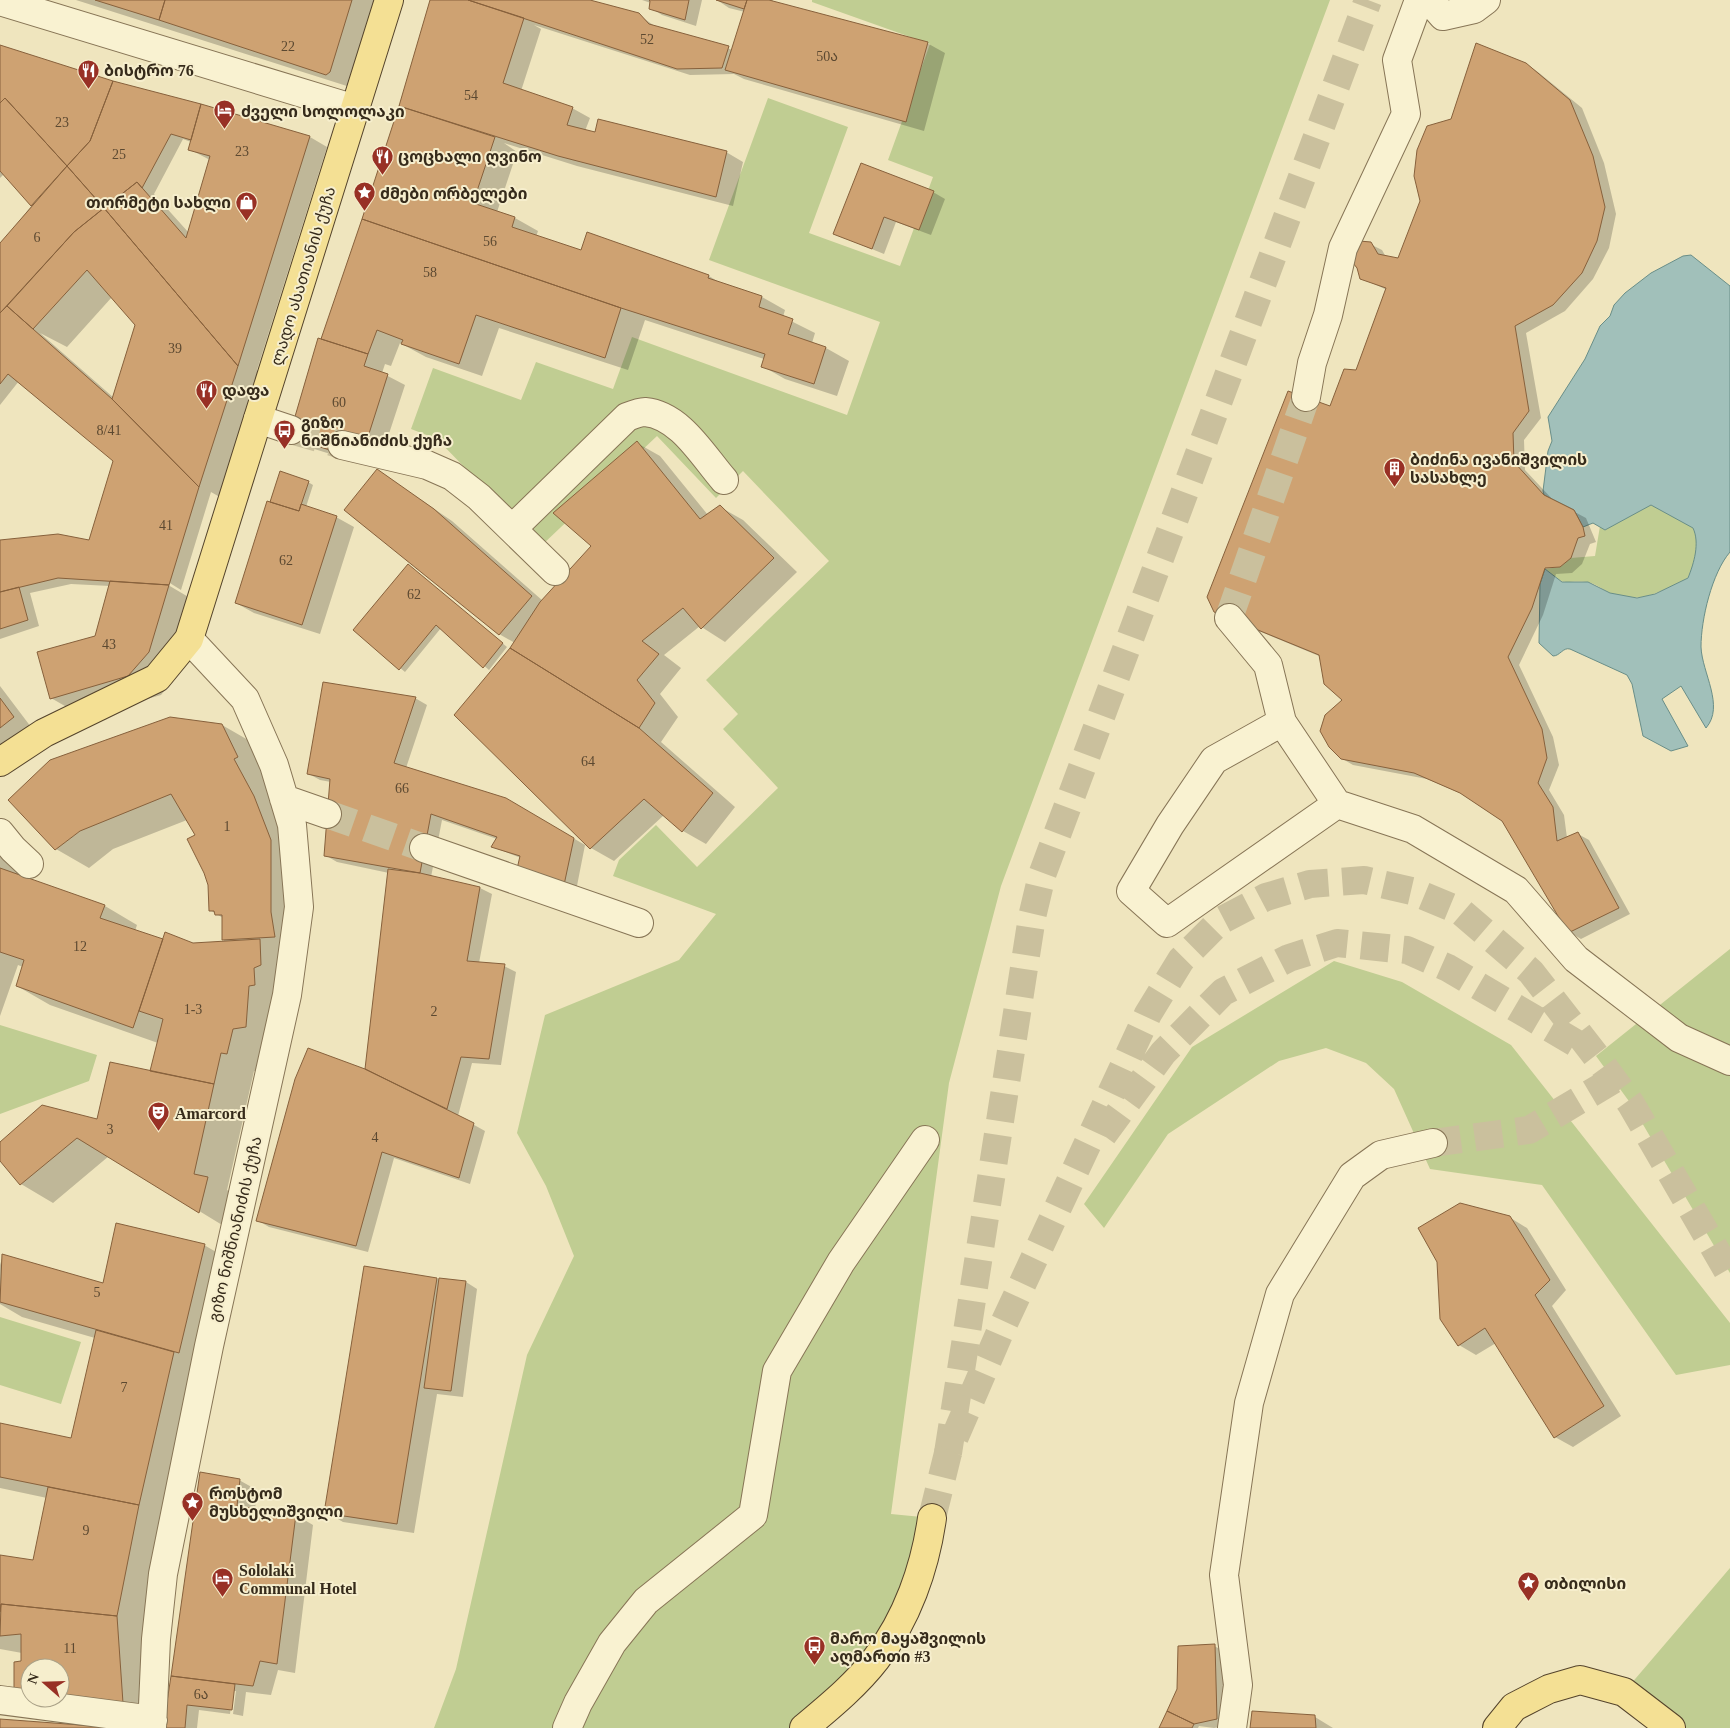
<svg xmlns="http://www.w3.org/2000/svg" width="1730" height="1728" font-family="'Times New Roman','Noto Sans Georgian',serif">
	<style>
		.green { fill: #c0cd92 }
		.water { fill: #a1c0ba; stroke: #698e88 }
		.shadow { fill: #0003; fill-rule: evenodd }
		.building { fill: #cea272; stroke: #87613c }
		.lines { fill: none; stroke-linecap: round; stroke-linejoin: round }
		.minor-tunnel { stroke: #cac09d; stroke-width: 28; stroke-dasharray: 28 14; stroke-linecap: butt }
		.major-tunnel { stroke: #cac09d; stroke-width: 28; stroke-dasharray: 28 14; stroke-linecap: butt }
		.minor-casing { stroke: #877556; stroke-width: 30 }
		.major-casing { stroke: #54432b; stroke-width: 30 }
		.minor { stroke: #f9f2d1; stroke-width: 28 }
		.major { stroke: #f4e094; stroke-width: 28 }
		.labels { text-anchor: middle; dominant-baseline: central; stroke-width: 4; stroke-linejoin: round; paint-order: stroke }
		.number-label { font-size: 14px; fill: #5c4931 }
		.poi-label { font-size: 16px; font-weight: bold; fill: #362b1b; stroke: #f6eecd; text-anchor: start }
		.street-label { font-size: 16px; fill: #362b1b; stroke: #f6eecd }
	</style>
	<rect width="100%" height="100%" fill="#efe5be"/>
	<!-- green -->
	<path class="green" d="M812,0H1330L1001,886L949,1083L891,1514L932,1518L912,1594L804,1728H434L456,1669L527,1355L574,1256L546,1186L517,1133L545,1015L679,960L716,914L613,876L619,860L656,825L697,867L778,788L723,729L738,714L706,680L829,561L743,471L716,498L657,436L541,546L437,439L411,429L433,368L521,400L536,362L613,389L632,337L847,415L880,322L709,260L768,98L848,127L809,233L900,266L933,177L888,160L930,44L812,2Z
		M1648,505C1656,504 1692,523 1695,531C1700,544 1695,569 1686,580C1659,591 1643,604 1612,594C1604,591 1596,583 1587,582C1563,579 1568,589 1545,569L1560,567L1571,558L1595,556L1600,526L1605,530Z
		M1730,949V1273L1631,1104L1596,1056Z
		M1334,961L1402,982L1511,1045L1730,1323V1365L1676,1375L1542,1185L1430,1169L1394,1089L1366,1063L1326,1048L1279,1061L1168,1134L1104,1228L1084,1204L1192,1047Z
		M0,1025L97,1055L89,1081L0,1114Z
		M0,1317L81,1342L61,1404L0,1385Z
		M1730,1568V1728H1671L1624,1692Z"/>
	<!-- water -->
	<path class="water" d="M1691,255L1730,286V552C1712,573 1701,619 1701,647C1702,673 1725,706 1706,728L1681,686L1662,699L1688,746L1671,751L1643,736L1632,684L1627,675L1570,649C1563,647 1560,656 1553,656L1539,643L1540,584L1545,569L1562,582H1588L1610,593L1637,598L1655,594L1688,578C1694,563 1700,543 1693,528L1651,505L1605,530L1593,523L1583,527L1574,510L1544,495L1543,491L1548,451L1552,441L1548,417L1585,359L1600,326L1610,316L1614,305L1625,293L1651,273L1683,256Z"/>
	<!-- shadow -->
	<path class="shadow" d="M76,0H379L350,87Z
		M432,0H585L639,15L656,27L733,50L745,12L729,8L717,0H773L772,2L927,43L945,53L924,131L744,79L734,74L690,75L534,25L541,29L521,91L572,108L590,118L585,131L726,152L743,162L733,206L577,166L504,143L517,152L497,212L515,218L538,231L536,237L582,252L709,276L722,284L762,297L785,310L783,317L815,333L812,343L826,348L849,361L837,396L785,379L762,366L764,359L645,320L628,370L499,328L482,376L426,357L400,343L391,366L385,364L382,373L405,385L383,452L356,462L308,447L291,437L328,342L405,108L401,105Z
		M642,0H702L696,26L662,15L651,8V3Z
		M0,46L113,82L310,137L327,147L257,370L270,386L232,504L211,492L181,590L165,580L163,582L202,605L181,670L161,695L84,717L51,698L96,637L110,586L71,584L30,593L39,626L0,639V541L90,542L114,460L19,381L0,405V245L32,205L4,174L0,178ZM183,139L191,142L189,149L210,160L189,233L154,194ZM112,297L137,325L114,398L40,333L67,347Z
		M1526,64L1538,72L1582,108L1604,163L1616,214L1609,248L1593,279L1565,311L1526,333L1541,418L1524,440L1525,470L1554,501L1586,518L1596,542L1590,544L1582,564L1572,573L1556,574L1543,615L1519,665L1553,737L1559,765L1549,790L1564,815L1567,838L1578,834L1589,840L1630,914L1581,939L1569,932L1503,820L1469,797L1427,779L1353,765L1341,758L1344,700L1319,656L1227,618L1331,408L1356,371L1387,290L1361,278L1370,244L1382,250L1386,257L1399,259L1452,120Z
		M933,192L945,199L931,235L896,222L884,254L835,234Z
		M637,443L660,456L708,515L720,507L743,520L797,572L725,642L700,626L664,655L681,668L660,694L678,717L661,742L735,807L706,844L683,831L664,815L614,861L591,848L515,643L499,634L377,470L452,521L543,601L592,546Z
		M308,482L313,485L306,507L336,517L354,527L320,634L254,613L236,603L271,503Z
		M409,566L507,647L489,670L441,628L405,672L355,630Z
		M0,686L31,727L0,751Z
		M415,698L427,705L406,768L506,799L585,845L576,891L521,858L493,847L497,839L442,820L431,877L480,888L492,894L479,963L504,966L516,972L501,1065L472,1063L458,1116L485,1131L470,1184L394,1158L368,1252L269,1227L257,1220L366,1071L389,873L337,862L325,855L331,782L320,780L309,774Z
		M222,725L255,744L286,816L307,955L292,957L259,1072L254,1071L227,1190L240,1198L232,1231L109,1156L53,1203L21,1184L0,1159V1144L98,1121L151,1072L158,1043L50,1005L17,986L23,967L18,965L0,1016V850L23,878L105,906L137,925L135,931L164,941L192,945L224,941L223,918L210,910L209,885L197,836L187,820L113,849L89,868L56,849Z
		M1509,1217L1527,1228L1566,1290L1552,1306L1621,1416L1573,1447L1555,1437L1496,1343L1476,1355L1459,1345Z
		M204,1245L237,1264L207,1369L155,1721L60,1698V1668H30L22,1662V1653L0,1649V1556L34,1562L47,1498L0,1488V1424L72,1439L95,1338L22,1317L0,1304V1265L3,1255L104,1284Z
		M436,1279L466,1282L477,1289L463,1397L437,1394L414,1533L343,1522L326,1512Z
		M201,1474L239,1480L257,1490L255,1510L296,1515L313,1525L295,1673L278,1670L271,1695L246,1692L243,1716L233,1714L236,1691H233L230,1714L199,1710L197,1728H164Z
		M1214,1646L1226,1652L1229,1725L1214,1728L1199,1726L1198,1728H1160L1179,1689Z
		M1315,1717L1333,1728H1251Z"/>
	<!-- building -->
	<path class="building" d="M95,0H165L159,20Z
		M165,0H352L330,72L326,75L159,20Z
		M430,0H468L524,18L503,83L573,107L567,125L595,132L598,119L727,151L716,197L558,156L399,106Z
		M468,0H590L639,13L649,24L729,46L722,68L677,69Z
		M649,0H689L685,20L649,9L650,1Z
		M716,0H747L744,9Z
		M747,0H769L928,42L906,122L725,70Z
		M1476,43L1526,63L1570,100L1593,156L1605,207L1597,241L1582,273L1553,305L1515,326L1529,411L1513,433L1514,462L1544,495L1574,510L1583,527L1585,536L1578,538L1571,558L1560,567L1545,568L1532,608L1508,657L1542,729L1547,758L1538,783L1553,807L1557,841L1578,832L1619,908L1568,933L1502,821L1460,793L1414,773L1341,759L1329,747L1320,731L1325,715L1342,700L1324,684L1319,655L1214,612L1207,597L1288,391L1330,406L1344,369L1356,370L1386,288L1360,279L1357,268L1349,258L1359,241L1371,242L1378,254L1398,258L1420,201L1414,176L1417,150L1427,126L1451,119Z
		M0,45L113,81L90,141L67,166L5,98L0,103Z
		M113,81L201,104L191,140L171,134L142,188L137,182L104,208L67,166L90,141Z
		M5,98L67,166L31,206L0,171V103Z
		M201,104L310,136L238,366L104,208L137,182L186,238L210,156L188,150Z
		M399,106L495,137L473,203L515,217L512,227L581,250L587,232L709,275L708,278L762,296L759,307L793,319L788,334L826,347L814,384L761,367L765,354L621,308L362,219Z
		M861,163L934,191L919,230L884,217L872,249L833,234Z
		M67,166L104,208L74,232L0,313V243Z
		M104,208L238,366L199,487L112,399L135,325L87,270L33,329L7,306L74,232Z
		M362,219L621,308L605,358L476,315L459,364L401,344L403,340L377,330L368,354L321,339Z
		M7,306L112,399L199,487L169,585L58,578L0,592V540L58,534L89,540L113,461L8,374L0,384V313Z
		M318,338L368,354L364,366L388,374L366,443L339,453L289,437Z
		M637,441L700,519L720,505L774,558L701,629L683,608L642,641L659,654L637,680L655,703L639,728L510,648L540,602L591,546L553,513Z
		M377,469L434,509L532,596L499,635L344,510Z
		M280,471L309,481L299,511L270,502Z
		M267,501L299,511L301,504L337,516L302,625L235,603Z
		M408,564L503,643L483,668L436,625L399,670L353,630Z
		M110,581L169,585L149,652L128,676L50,699L37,652L95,636Z
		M19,587L28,620L0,629V592Z
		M510,648L639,728L713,793L682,832L644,799L590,849L454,715Z
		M323,682L416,697L394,763L506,798L574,838L564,885L517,869L520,856L491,847L497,837L431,814L420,873L324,856L330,779L307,774Z
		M0,698L14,717L0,728Z
		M170,717L222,724L238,757L234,759L254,796L271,840V912L275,937L222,940V915H215L214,911H209L208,885L204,873L187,839L195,835L171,794L80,831L55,850L8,800L50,760Z
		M0,868L105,905L100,918L163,939L133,1028L16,986L24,960L0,952Z
		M388,869L420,873L480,887L467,961L505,964L489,1059L461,1057L447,1109L365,1069Z
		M165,932L193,943L260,939L261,965L254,968L255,985L249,986L246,1027L233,1029L227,1054L221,1053L214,1084L150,1071L163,1019L139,1011Z
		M308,1048L365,1069L474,1123L459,1178L382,1152L356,1246L256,1221L295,1079Z
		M110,1062L214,1084L194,1174L208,1177L199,1213L77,1138L20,1185L0,1161V1142L42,1105L97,1119Z
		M1460,1203L1510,1216L1550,1280L1535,1295L1604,1406L1554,1438L1485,1328L1458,1346L1440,1319L1437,1262L1418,1228Z
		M116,1223L205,1244L179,1353L0,1302L2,1254L103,1283Z
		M364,1266L437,1278L397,1524L324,1513Z
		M439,1278L466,1281L451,1391L424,1388Z
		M96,1330L174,1352L139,1505L0,1477V1423L71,1438Z
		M200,1472L240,1479L237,1506L296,1514L277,1664L260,1661L253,1686L171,1676Z
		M48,1487L139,1505L117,1616L1,1604L0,1612V1555L33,1560Z
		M1,1604L117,1616L123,1703L60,1696V1668H30V1692L14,1690V1662L21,1661V1634L0,1636Z
		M1215,1644L1217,1719L1194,1724L1167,1711L1177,1689L1178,1646Z
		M171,1676L235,1684L232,1710L187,1705L185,1728H163Z
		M1167,1711L1194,1724L1192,1728H1159Z
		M1252,1711L1315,1715L1316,1728H1250Z
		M0,1719L121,1728H0Z"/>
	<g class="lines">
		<!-- minor-tunnel -->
		<path class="minor-tunnel" d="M291,430L342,445
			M1229,618L1306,397
			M327,814L424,848
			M1433,1143L1529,1130L1613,1080
			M948,1453L1032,917L1042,875L1368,0"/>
		<!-- major-tunnel -->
		<path class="major-tunnel" d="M1103,1135L1163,1053L1223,992L1289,958L1337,943L1407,950L1448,968L1584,1048
			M932,1518L948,1453L1000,1332L1148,1014L1181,960L1220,921L1266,897L1310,884L1364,880L1412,891L1460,911L1531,972L1596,1056L1631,1104L1730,1275"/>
		<defs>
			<path id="minor" d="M1429,0L1443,16L1474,9L1486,0
				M0,1L355,109
				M1306,397L1312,363L1328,315L1343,248L1406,114L1397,60L1419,0
				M258,419L291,430
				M342,445L427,465L452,476L479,497L555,571
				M512,529L627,417C632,415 640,412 645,412C680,415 703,456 724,480
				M1229,618L1268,665L1282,722
				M284,799L327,814
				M1337,804L1167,923L1131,891L1170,825L1214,760L1282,722L1337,804L1413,829L1516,890L1576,959L1679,1038L1730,1061
				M0,833L13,849L29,864
				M424,848L639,923
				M0,1700L153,1720
				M152,1728L156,1639L163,1574L209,1346L287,995L299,907L292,825L274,765L245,699L189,639
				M567,1728L578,1703L612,1643L646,1601L753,1515L777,1371L841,1262L925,1140
				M1232,1728L1238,1685L1224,1575L1249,1403L1280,1294L1352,1176L1381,1155L1433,1143"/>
			<path id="major" d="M0,762L44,733L157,678L189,639L389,0
				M804,1728C829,1707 856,1685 876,1659C907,1619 925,1568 932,1518
				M1497,1728L1514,1707L1549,1689L1580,1680L1624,1692L1671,1728"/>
		</defs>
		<!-- minor casing -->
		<use href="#minor" class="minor-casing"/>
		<!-- major casing -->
		<use href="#major" class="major-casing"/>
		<!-- minor -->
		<use href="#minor" class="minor"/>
		<!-- major -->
		<use href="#major" class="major"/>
	</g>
	<!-- icons -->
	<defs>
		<symbol id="restaurant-pin" viewBox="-11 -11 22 30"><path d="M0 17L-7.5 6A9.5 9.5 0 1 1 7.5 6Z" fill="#983025" stroke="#f6eecd"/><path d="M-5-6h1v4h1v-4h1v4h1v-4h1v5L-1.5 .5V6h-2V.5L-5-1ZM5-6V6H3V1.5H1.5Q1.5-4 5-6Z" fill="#fff"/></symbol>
		<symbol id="hotel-pin" viewBox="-11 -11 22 30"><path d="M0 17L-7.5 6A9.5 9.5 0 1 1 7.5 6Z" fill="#983025" stroke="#f6eecd"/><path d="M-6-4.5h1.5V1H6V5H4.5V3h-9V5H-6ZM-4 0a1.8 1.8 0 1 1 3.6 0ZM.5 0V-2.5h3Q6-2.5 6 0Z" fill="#fff"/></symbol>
		<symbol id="sight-pin" viewBox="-11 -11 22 30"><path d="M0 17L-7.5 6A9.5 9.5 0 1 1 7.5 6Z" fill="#983025" stroke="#f6eecd"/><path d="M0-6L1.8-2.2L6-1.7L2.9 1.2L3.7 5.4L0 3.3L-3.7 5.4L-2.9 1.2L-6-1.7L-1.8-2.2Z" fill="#fff"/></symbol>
		<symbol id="shop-pin" viewBox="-11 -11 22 30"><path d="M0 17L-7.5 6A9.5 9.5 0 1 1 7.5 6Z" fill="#983025" stroke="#f6eecd"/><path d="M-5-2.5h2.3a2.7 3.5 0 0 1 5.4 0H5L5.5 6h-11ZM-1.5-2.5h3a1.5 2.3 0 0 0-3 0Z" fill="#fff"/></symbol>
		<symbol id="bus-pin" viewBox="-11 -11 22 30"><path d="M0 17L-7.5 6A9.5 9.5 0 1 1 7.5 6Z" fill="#983025" stroke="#f6eecd"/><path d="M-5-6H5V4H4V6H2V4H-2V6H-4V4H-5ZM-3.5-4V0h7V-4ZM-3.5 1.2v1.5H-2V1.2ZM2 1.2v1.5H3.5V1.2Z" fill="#fff"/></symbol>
		<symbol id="building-pin" viewBox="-11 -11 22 30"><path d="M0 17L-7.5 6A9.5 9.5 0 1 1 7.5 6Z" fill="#983025" stroke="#f6eecd"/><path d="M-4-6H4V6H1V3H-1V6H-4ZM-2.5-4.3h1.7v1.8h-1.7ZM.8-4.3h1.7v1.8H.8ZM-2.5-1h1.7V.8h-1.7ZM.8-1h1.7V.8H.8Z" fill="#fff"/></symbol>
		<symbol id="theatre-pin" viewBox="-11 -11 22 30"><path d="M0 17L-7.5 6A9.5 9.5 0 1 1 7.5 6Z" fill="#983025" stroke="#f6eecd"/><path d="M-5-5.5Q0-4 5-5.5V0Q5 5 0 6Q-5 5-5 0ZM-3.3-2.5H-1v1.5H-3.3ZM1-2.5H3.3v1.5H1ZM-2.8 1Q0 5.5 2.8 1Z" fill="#fff"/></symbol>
	</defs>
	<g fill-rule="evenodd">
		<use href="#restaurant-pin" x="76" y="58" width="25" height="34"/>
		<use href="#hotel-pin" x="212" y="98" width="25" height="34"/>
		<use href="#restaurant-pin" x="370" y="144" width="25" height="34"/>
		<use href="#sight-pin" x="352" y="180" width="25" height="34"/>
		<use href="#shop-pin" x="234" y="190" width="25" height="34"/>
		<use href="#restaurant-pin" x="194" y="378" width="25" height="34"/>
		<use href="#bus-pin" x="272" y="418" width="25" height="34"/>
		<use href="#building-pin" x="1382" y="456" width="25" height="34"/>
		<use href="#theatre-pin" x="146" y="1100" width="25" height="34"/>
		<use href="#sight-pin" x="180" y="1490" width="25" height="34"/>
		<use href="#hotel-pin" x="210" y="1566" width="25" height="34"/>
		<use href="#sight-pin" x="1516" y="1570" width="25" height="34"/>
		<use href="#bus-pin" x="802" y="1634" width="25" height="34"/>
	</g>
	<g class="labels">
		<!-- number labels -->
		<g class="number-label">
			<text x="647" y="39">52</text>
			<text x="288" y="46">22</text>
			<text x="827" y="56">50ა</text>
			<text x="471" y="95">54</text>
			<text x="62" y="122">23</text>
			<text x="242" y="151">23</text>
			<text x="119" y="154">25</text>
			<text x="37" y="237">6</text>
			<text x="490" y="241">56</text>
			<text x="430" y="272">58</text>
			<text x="175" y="348">39</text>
			<text x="339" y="402">60</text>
			<text x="109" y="430">8/41</text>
			<text x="166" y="525">41</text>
			<text x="286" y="560">62</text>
			<text x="414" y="594">62</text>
			<text x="109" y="644">43</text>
			<text x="588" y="761">64</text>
			<text x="402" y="788">66</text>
			<text x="227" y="826">1</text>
			<text x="80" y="946">12</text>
			<text x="193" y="1009">1-3</text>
			<text x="434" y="1011">2</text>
			<text x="110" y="1129">3</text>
			<text x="375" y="1137">4</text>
			<text x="97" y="1292">5</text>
			<text x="124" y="1387">7</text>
			<text x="86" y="1530">9</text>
			<text x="70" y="1648">11</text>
			<text x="201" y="1694">6ა</text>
		</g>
		<!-- poi labels -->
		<g class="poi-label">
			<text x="104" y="70">ბისტრო 76</text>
			<text x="241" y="111">ძველი სოლოლაკი</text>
			<text x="398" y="156">ცოცხალი ღვინო</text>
			<text x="380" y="193">ძმები ორბელები</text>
			<text x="231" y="202" text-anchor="end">თორმეტი სახლი</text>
			<text x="222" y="390">დაფა</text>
			<text x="301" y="422">გიზო<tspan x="301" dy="18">ნიშნიანიძის ქუჩა</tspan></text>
			<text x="1410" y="459">ბიძინა ივანიშვილის<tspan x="1410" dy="18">სასახლე</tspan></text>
			<text x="175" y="1113">Amarcord</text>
			<text x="209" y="1493">როსტომ<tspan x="209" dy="18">მუსხელიშვილი</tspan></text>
			<text x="239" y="1570">Sololaki<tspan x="239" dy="18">Communal Hotel</tspan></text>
			<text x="1544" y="1583">თბილისი</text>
			<text x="830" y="1638">მარო მაყაშვილის<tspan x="830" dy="18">აღმართი #3</tspan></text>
		</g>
		<!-- street labels -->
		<g class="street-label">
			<text transform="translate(303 276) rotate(-73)">ლადო ასათიანის ქუჩა</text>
			<text transform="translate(235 1229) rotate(-77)">გიზო ნიშნიანიძის ქუჩა</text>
		</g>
	</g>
	<!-- north arrow -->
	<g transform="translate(45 1683) rotate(290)"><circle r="24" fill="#f6eecd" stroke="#a9a086"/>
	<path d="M0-4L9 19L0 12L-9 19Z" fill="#983025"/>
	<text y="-8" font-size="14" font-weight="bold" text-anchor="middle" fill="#362b1b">N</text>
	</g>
</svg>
